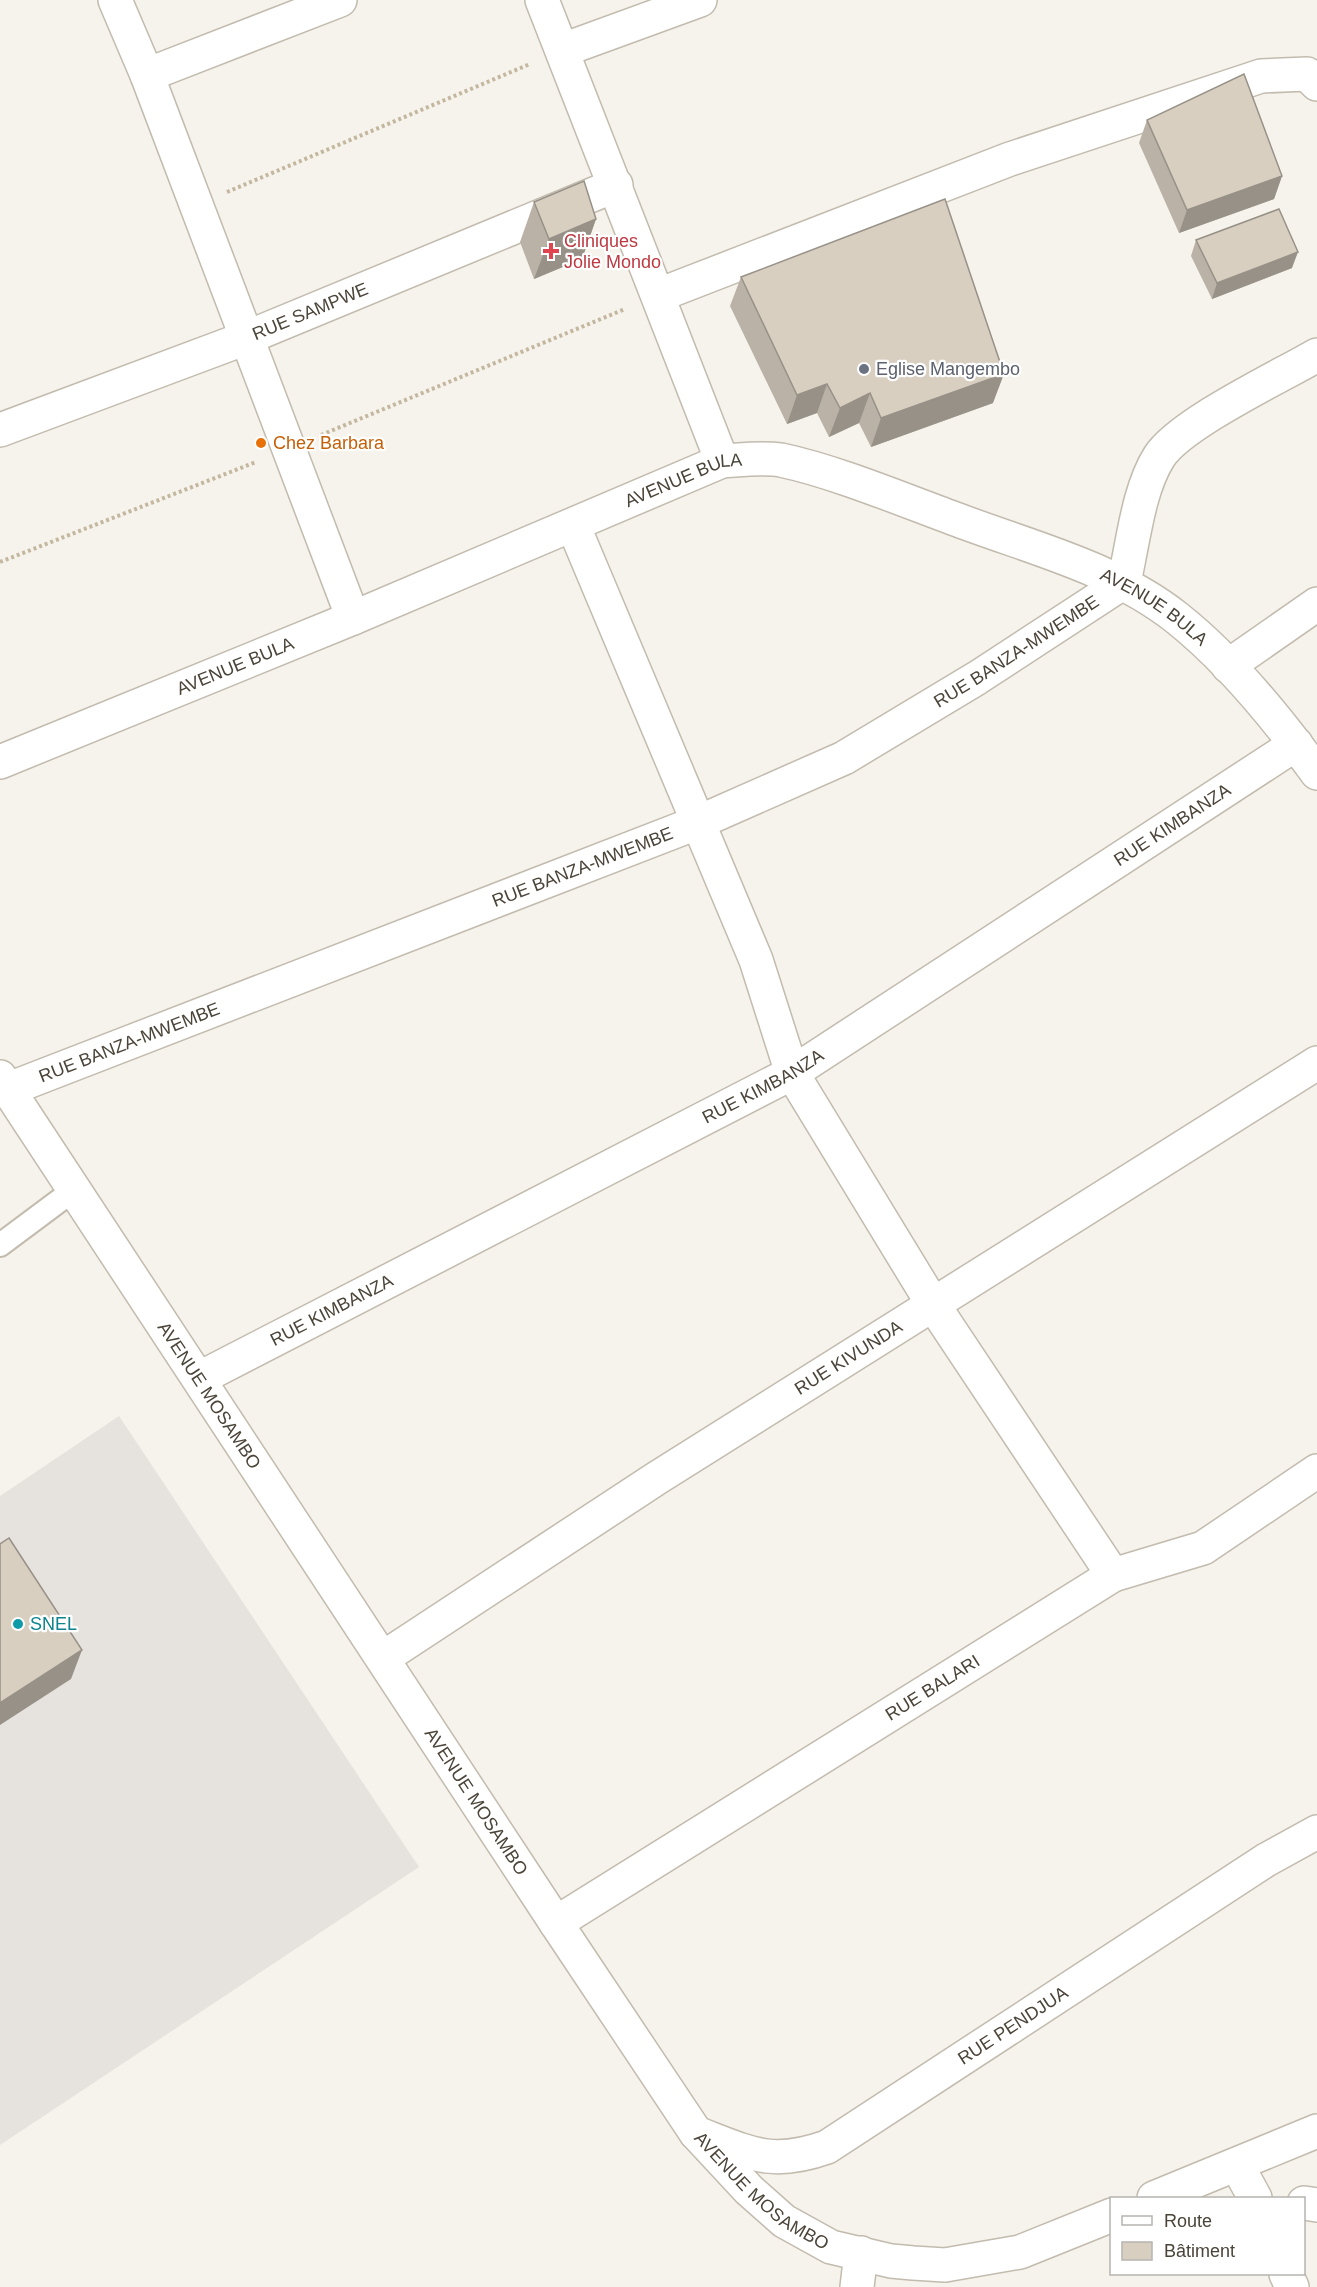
<svg xmlns="http://www.w3.org/2000/svg" width="1317" height="2287" font-family="Helvetica,sans-serif">
	<style>
		.industrial { fill: #e6e2dd }
		.lines { fill: none; stroke-linecap: round; stroke-linejoin: round }
		.service-casing { stroke: #c2bbae; stroke-width: 26 }
		.minor-casing { stroke: #c2bbae; stroke-width: 36 }
		.tertiary-casing { stroke: #c2bbae; stroke-width: 36 }
		.path { stroke: #c4b79f; stroke-width: 4; stroke-dasharray: 3 3; stroke-linecap: butt }
		.service { stroke: #fff; stroke-width: 22 }
		.minor { stroke: #fff; stroke-width: 33 }
		.tertiary { stroke: #fff; stroke-width: 33 }
		.wall { fill: #bab2a6 }
		.shaded-wall { fill: #979187 }
		.building { fill: #d8cfc1; stroke: #979187; stroke-width: 1.5 }
		.health-dot { fill: #e0444e; stroke: #fff; stroke-width: 2 }
		.worship-dot { fill: #6b7280; stroke: #fff; stroke-width: 2 }
		.food-dot { fill: #e8710a; stroke: #fff; stroke-width: 2 }
		.culture-dot { fill: #0f9aa8; stroke: #fff; stroke-width: 2 }
		.labels { text-anchor: middle; dominant-baseline: central; stroke-width: 4.5; stroke-linejoin: round; paint-order: stroke }
		.health-label { font-size: 18px; fill: #be3a42; stroke: #fff; text-anchor: start }
		.street-label { font-size: 18px; fill: #4b4439; stroke: #fff }
		.worship-label { font-size: 18px; fill: #5b616d; stroke: #fff; text-anchor: start }
		.food-label { font-size: 18px; fill: #c56008; stroke: #fff; text-anchor: start }
		.culture-label { font-size: 18px; fill: #0d838f; stroke: #fff; text-anchor: start }
	</style>
	<rect width="100%" height="100%" fill="#f6f3ec"/>
	<!-- industrial -->
	<path class="industrial" d="M119,1416L419,1867L0,2145V1496Z"/>
	<g class="lines">
		<defs>
			<path id="service" d="M0,1245L75,1189"/>
			<g id="minor">
				<path d="M115,0L147,75L353,618"/>
				<path d="M542,0L722,461"/>
				<path d="M563,50L700,0"/>
				<path d="M147,75L340,0"/>
				<path d="M659,295L1010,159L1261,76L1307,74L1317,84"/>
				<path id="s1" d="M0,430L246,338L616,185"/>
				<path d="M573,525L756,960L792,1073L934,1306L1113,1575"/>
				<path d="M1228,666L1317,604"/>
				<path id="s2" d="M0,762L353,618L722,461C740,460 762,457 781,460C837,472 903,500 958,520C1032,548 1114,568 1177,618C1230,660 1277,718 1317,773"/>
				<path id="s3" d="M9,1089L699,822L844,758L977,678L1124,582C1133,544 1138,490 1159,457C1180,424 1279,377 1317,355"/>
				<path id="s4" d="M200,1378L792,1073L1296,744"/>
				<path id="s5" d="M383,1658L657,1478L1317,1063"/>
				<path id="s6" d="M556,1923L1113,1575L1203,1548L1317,1471"/>
				<path id="s7" d="M696,2133C749,2153 771,2167 827,2147L1266,1860L1317,1832"/>
				<path d="M1237,2165L1255,2198"/>
				<path d="M1304,2203L1317,2205"/>
				<path d="M1286,2274L1292,2287"/>
				<path d="M857,2287L861,2253"/>
			</g>
			<g id="tertiary">
				<path id="s8" d="M0,1077L556,1923L696,2133L749,2190L784,2221L831,2247L891,2261L913,2263L945,2265L1020,2252L1112,2215"/>
				<path d="M1154,2198L1317,2131"/>
			</g>
		</defs>
		<!-- service casing -->
		<use href="#service" class="service-casing"/>
		<!-- minor casing -->
		<use href="#minor" class="minor-casing"/>
		<!-- tertiary casing -->
		<use href="#tertiary" class="tertiary-casing"/>
		<!-- path -->
		<path class="path" d="M227,192L530,64
			M321,435L625,309
			M0,562L256,462"/>
		<!-- service -->
		<use href="#service" class="service"/>
		<!-- minor -->
		<use href="#minor" class="minor"/>
		<!-- tertiary -->
		<use href="#tertiary" class="tertiary"/>
	</g>
	<!-- wall -->
	<path class="wall" d="M1147,120L1282,176L1274,199L1179,233L1139,143Z
		M534,202L596,219L582,259L534,279L520,242Z
		M1196,240L1292,268L1212,299L1191,256Z
		M741,277L993,403L871,447L859,423L829,437L817,413L787,424L730,306Z"/>
	<!-- shaded-wall -->
	<path class="shaded-wall" d="M1282,176L1274,199L1179,233L1187,210Z
		M596,219L582,259L534,279L549,239Z
		M1298,252L1292,268L1212,299L1217,283Z
		M1004,374L993,403L871,447L881,418Z
		M827,384L817,413L787,424L797,395Z
		M870,393L859,423L829,437L840,408Z
		M82,1650L71,1679L0,1725V1703Z"/>
	<!-- building -->
	<path class="building" d="M1244,74L1282,176L1187,210L1147,120Z
		M584,181L596,219L549,239L534,202Z
		M945,199L1004,374L881,418L870,393L840,408L827,384L797,395L741,277Z
		M1279,209L1298,252L1217,283L1196,240Z
		M9,1538L82,1650L0,1703V1544Z"/>
	<!-- markers -->
	<path class="health-dot" d="M548 242h6v6h6v6h-6v6h-6v-6h-6v-6h6z"/>
	<circle class="worship-dot" cx="864" cy="369" r="6"/>
	<circle class="food-dot" cx="261" cy="443" r="6"/>
	<circle class="culture-dot" cx="18" cy="1624" r="6"/>
	<g class="labels">
		<!-- health labels -->
		<g class="health-label">
			<text x="564" y="241">Cliniques<tspan x="564" dy="21">Jolie Mondo</tspan></text>
		</g>
		<!-- street labels -->
		<g class="street-label">
			<text stroke="none"><textPath href="#s1" startOffset="332">RUE SAMPWE</textPath></text>
			<text stroke="none"><textPath href="#s2" startOffset="740">AVENUE BULA</textPath></text>
			<text stroke="none"><textPath href="#s2" startOffset="1244">AVENUE BULA</textPath></text>
			<text stroke="none"><textPath href="#s3" startOffset="1101">RUE BANZA-MWEMBE</textPath></text>
			<text stroke="none"><textPath href="#s2" startOffset="254">AVENUE BULA</textPath></text>
			<text stroke="none"><textPath href="#s4" startOffset="1120">RUE KIMBANZA</textPath></text>
			<text stroke="none"><textPath href="#s3" startOffset="615">RUE BANZA-MWEMBE</textPath></text>
			<text stroke="none"><textPath href="#s3" startOffset="129">RUE BANZA-MWEMBE</textPath></text>
			<text stroke="none"><textPath href="#s4" startOffset="634">RUE KIMBANZA</textPath></text>
			<text stroke="none"><textPath href="#s4" startOffset="148">RUE KIMBANZA</textPath></text>
			<text stroke="none"><textPath href="#s5" startOffset="554">RUE KIVUNDA</textPath></text>
			<text stroke="none"><textPath href="#s8" startOffset="381">AVENUE MOSAMBO</textPath></text>
			<text stroke="none"><textPath href="#s6" startOffset="444">RUE BALARI</textPath></text>
			<text stroke="none"><textPath href="#s8" startOffset="867">AVENUE MOSAMBO</textPath></text>
			<text stroke="none"><textPath href="#s7" startOffset="358">RUE PENDJUA</textPath></text>
			<text stroke="none"><textPath href="#s8" startOffset="1353">AVENUE MOSAMBO</textPath></text>
		</g>
		<!-- worship labels -->
		<g class="worship-label">
			<text x="876" y="369">Eglise Mangembo</text>
		</g>
		<!-- food labels -->
		<g class="food-label">
			<text x="273" y="443">Chez Barbara</text>
		</g>
		<!-- culture labels -->
		<g class="culture-label">
			<text x="30" y="1624">SNEL</text>
		</g>
	</g>
	<!-- legend -->
	<rect x="1110" y="2197" width="195" height="78" fill="#ffffff" stroke="#b7b4b0" stroke-width="1.5"/>
	<rect x="1122" y="2216" width="30" height="9" fill="#ffffff" stroke="#b7b4b0" stroke-width="1.5"/>
	<text x="1164" y="2227" font-size="18" fill="#4b4439">Route</text>
	<rect x="1122" y="2242" width="30" height="18" fill="#d8cfc1" stroke="#b7b4b0" stroke-width="1.5"/>
	<text x="1164" y="2257" font-size="18" fill="#4b4439">Bâtiment</text>
</svg>
